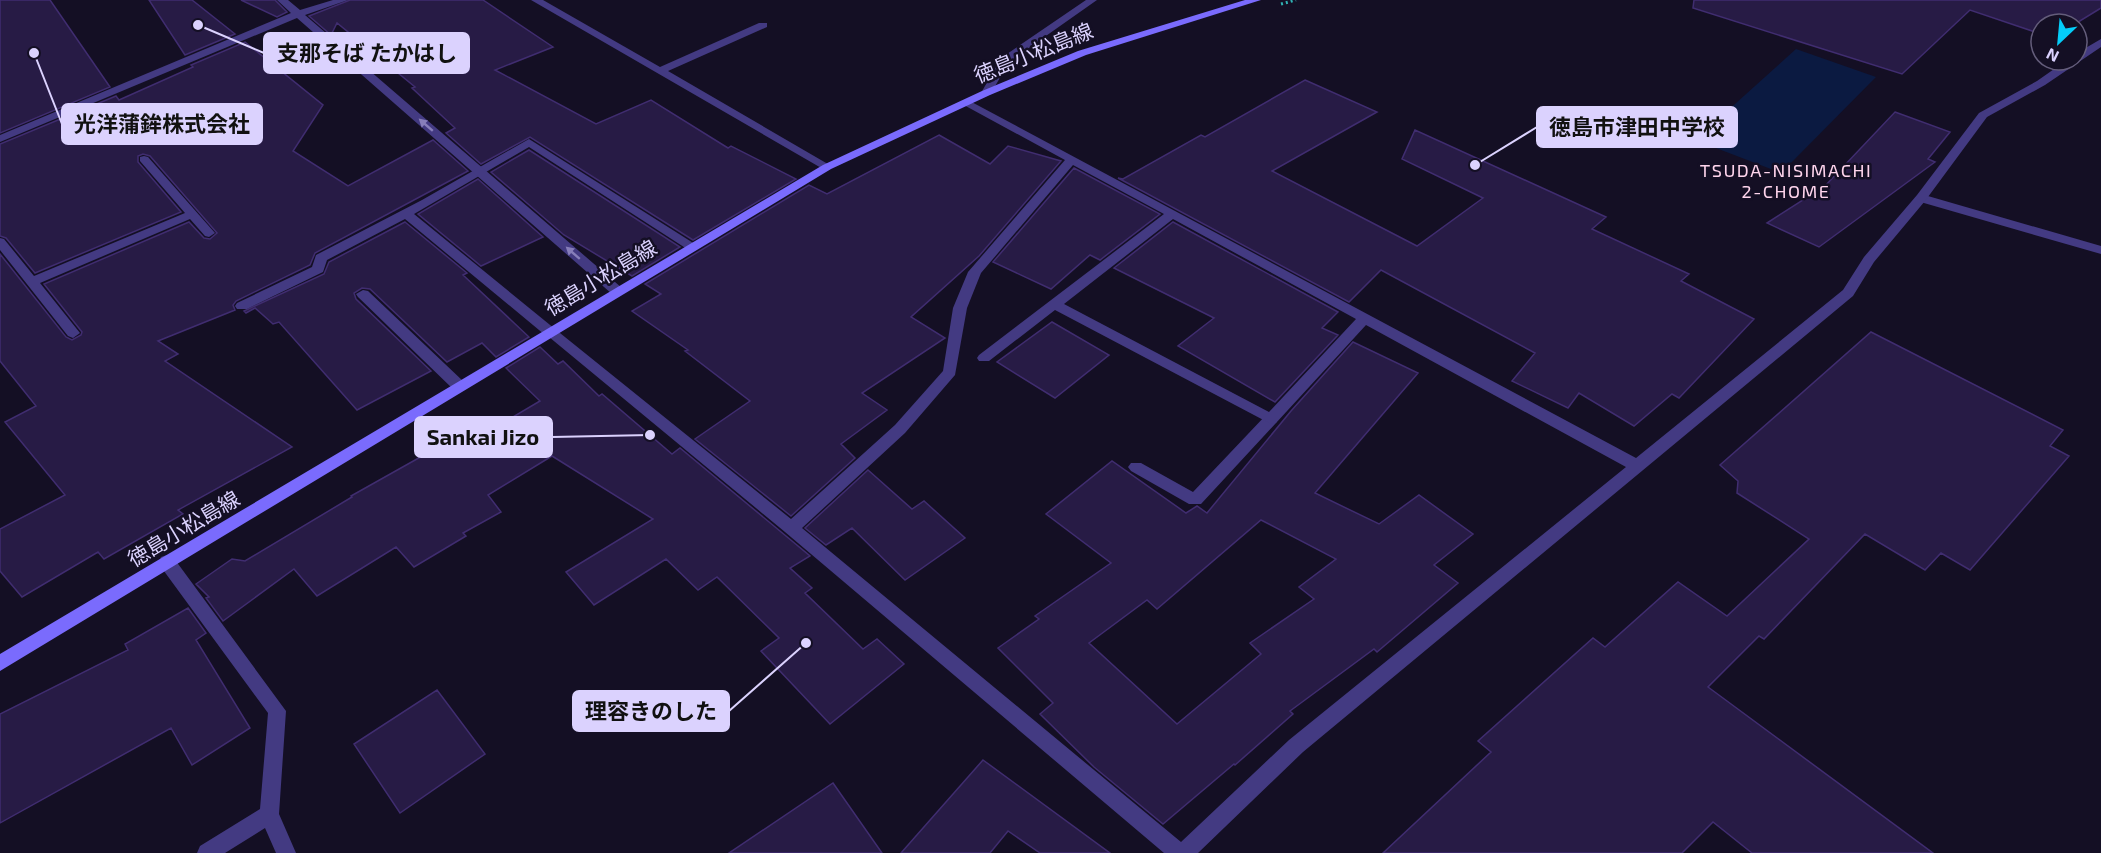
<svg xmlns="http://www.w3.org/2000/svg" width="2101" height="853" font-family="'Exo 2','Noto Sans JP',sans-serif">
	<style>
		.water { fill: #0b1a41 }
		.building { fill: #271b45; stroke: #402d70; stroke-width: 1.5; fill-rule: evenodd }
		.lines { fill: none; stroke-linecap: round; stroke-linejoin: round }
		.path { stroke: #31b2b4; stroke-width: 3; stroke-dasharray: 2 3; stroke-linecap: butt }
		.lane { fill: #433a82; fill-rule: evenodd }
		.street { fill: #433a82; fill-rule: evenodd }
		.secondary { fill: #7a6bfd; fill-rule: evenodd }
		.oneway { fill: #877eba }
		.labels { text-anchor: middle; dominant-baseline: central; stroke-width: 5; stroke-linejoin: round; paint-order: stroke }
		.far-neighbourhood-label { font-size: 18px; letter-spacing: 1.5px; fill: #fed4ec; stroke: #140f24 }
		.street-label { font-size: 21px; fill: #dbd2fe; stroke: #140f24 }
		.leader { fill: none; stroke: #dbd2fe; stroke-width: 2 }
		.callout-dot { fill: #dbd2fe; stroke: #140f24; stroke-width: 2 }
		.callout { fill: #dbd2fe; stroke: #dbd2fe; stroke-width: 2 }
		.callout-label { font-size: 22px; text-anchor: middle; font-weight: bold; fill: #111 }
	</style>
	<rect width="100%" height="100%" fill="#140f24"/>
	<!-- water -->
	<path class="water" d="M1796,49L1876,77L1781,173L1695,140Z"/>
	<!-- building -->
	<path class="building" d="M0,0H50L110,87L0,133Z
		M149,0H192L235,34L185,55Z
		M241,0H275L287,12L277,17Z
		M350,0H483L553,47L495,70L596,124L651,100L728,148L731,146L796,179L693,240L530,137L481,164L446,133L455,128L412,88L415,87L337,23L331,35L309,16Z
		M1694,0H2101V8L2075,24H2041V34L1970,10L1902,74L1693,8Z
		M245,42L323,105L293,151L348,186L433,140L468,171L315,253L310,265L236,301L233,305L235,310L158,341L178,354L165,361L292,447L178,510L183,514L104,559L98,552L22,597L0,571V529L65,495L5,422L36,406L0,361V254L66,337L72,340L81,335L82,332L44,284L189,222L204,238L210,239L217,233L150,156L143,154L138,156V162L181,212L35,273L6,238L0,236V144L116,96L119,100L193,67L191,65Z
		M1305,80L1377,112L1272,171L1417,246L1483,198L1402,159L1415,130L1606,217L1592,229L1689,274L1681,281L1754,319L1679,398L1672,394L1634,426L1579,393L1568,408L1512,381L1535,353L1381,270L1349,302L1118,178L1123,179L1201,135L1205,137Z
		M1895,112L1950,132L1928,159L1935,162L1819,247L1767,223L1825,186Z
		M939,135L990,164L1008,146L1061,161L979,256L911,317L945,338L862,393L887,410L841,444L855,458L791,516L695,439L750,401L685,351L688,350L632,311L661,294L645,284L809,185L827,194Z
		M529,150L680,247L632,276L564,235L491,172Z
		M1074,168L1160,214L1100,260L1090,255L1051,289L993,262Z
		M478,179L543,237L481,266L418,214Z
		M405,222L467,273L463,275L529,337L496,357L482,343L447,362L370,289L362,288L354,293L356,299L431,371L357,410L279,322L273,324L255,308L246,313L244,311L324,274L329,262Z
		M1173,222L1338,312L1322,328L1338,335L1275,402L1178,346L1214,318L1114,268Z
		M1052,322L1109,355L1055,398L997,362Z
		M1871,332L2063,430L2050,446L2069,456L1970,570L1941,553L1925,570L1865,534L1764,639L1759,636L1708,687L1933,853H1752L1713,822L1682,853H1383L1491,752L1478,741L1593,638L1605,647L1678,582L1727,616L1809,539L1737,493L1738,481L1720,465Z
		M1353,342L1418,373L1315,493L1379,524L1419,495L1473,534L1434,565L1458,583L1377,652L1374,649L1290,711L1293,714L1235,765L1234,764L1163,824L1094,767L1040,714L1053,703L998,648L1039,619L1035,616L1111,563L1046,514L1112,461L1186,513L1197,506L1207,513L1291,411ZM1261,520L1336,559L1299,587L1314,599L1250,643L1261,654L1177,724L1089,643L1147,600L1157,609Z
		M540,347L558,364L563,361L599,396L602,394L672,454L680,448L810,556L790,568L812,588L805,593L863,649L877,639L904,664L830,724L761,651L779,638L717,577L698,590L666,559L594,605L566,572L653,519L552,456L488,495L501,512L463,533L466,536L414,567L396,547L317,596L294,569L223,621L206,598L209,597L196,584L232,559L245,561L352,497L351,496L465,432L474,440L540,401L506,368Z
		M868,470L912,509L924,501L965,538L905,580L852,528L826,545L805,528Z
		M188,608L206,633L196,640L250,728L192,765L171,728L0,823V714L128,650L125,644Z
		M437,690L485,754L400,813L354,744Z
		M983,760L1110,853H1040L1008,831L990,853H901Z
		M833,783L882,853H729Z"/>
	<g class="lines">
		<!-- path -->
		<path class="path" d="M1281,4L1296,0"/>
		<!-- lane -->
		<path class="lane" d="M529,139L698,246L697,249H687L529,147L414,214L555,329L557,332L555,335H545L405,219L327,260L323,272L247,309H237L235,306L237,303L312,267L316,255L422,200Z
			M144,156L148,157L215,233L209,237L205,236L190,219L40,283L80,333L73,338L68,336L0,250V238L4,239L34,276L185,213L140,161V157Z
			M1921,194L2101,246V254L1917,201L1915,198Z
			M363,290L368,291L464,382L466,386L464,390H454L358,297L356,294Z
			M1271,414L1276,415L1278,419L1276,423L1201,504H1189L1131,471L1128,467L1131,463H1141L1193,492L1266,415Z
			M167,555L173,557L286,711L279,814L296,853H276L265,828L225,853H197L200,846L260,809L268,713L161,567L159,562L161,557Z"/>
		<!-- street -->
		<path class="street" d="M277,0H288L300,10L333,0H348L305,15L622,288L624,291L622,294H612L297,18L0,142V135L291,13Z
			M531,0H543L660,67L759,23H767V27L668,71L833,167L827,171L823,169Z
			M1086,0H1097L1009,62L990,95H982L981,93L1001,58Z
			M2101,39V47L2045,85L1987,117L1925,201L1874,262L1853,296L1303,752L1198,853H1164L785,532L543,332L545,329H555L791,519L895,425L943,371L953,308L968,272L1065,160L962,104L961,102L966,99L1636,458L1843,290L1864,257L1917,195L1979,113L2037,81L2067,60H2077V53ZM1073,165L1164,214L979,355L977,358L979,361H989L1055,310L1271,424L1276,423L1366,325L1626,467L1289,740L1181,842L802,528L905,433L955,375L967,308L981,273ZM1173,219L1356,319L1269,412L1064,304Z"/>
		<!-- secondary -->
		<path class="secondary" d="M1245,0H1261L1086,55L990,95L831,169L0,671V654L823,165L982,91L1078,51Z"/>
	</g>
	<!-- one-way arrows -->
	<defs><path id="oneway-solid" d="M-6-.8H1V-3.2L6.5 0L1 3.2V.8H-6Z" transform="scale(1.5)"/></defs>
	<g class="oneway">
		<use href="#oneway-solid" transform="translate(426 125) rotate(-139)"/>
		<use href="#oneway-solid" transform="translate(573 253) rotate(-139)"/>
	</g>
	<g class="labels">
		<!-- far-neighbourhood labels -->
		<g class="far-neighbourhood-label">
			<text x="1786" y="170">TSUDA-NISIMACHI<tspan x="1786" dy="21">2-CHOME</tspan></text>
		</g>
		<!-- street labels -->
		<g class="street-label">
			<text transform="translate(1033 52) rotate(-22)">徳島小松島線</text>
			<text transform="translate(600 277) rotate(-31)">徳島小松島線</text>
			<text transform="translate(183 528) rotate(-31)">徳島小松島線</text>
		</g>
	</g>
	<!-- callouts -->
	<path class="leader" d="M198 25L264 53M34 53L62 124M1475 165L1537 127M650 435L552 437M806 643L729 711"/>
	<g class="callout-dot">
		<circle cx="198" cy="25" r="6"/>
		<circle cx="34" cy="53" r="6"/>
		<circle cx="1475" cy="165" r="6"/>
		<circle cx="650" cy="435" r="6"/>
		<circle cx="806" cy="643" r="6"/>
	</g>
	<g class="callout">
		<rect x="264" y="33" width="205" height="40" rx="6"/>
		<rect x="62" y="104" width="200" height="40" rx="6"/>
		<rect x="1537" y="107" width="200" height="40" rx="6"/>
		<rect x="415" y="417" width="137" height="40" rx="6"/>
		<rect x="573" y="691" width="156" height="40" rx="6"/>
	</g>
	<g class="callout-label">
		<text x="367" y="61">支那そば たかはし</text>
		<text x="162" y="132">光洋蒲鉾株式会社</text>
		<text x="1637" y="135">徳島市津田中学校</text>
		<text x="483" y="445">Sankai Jizo</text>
		<text x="651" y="719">理容きのした</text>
	</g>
	<!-- north arrow -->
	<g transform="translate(2059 42) rotate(206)"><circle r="28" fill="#140f24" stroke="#645d7b" stroke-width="1.5"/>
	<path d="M0-4.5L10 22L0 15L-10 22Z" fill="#04cdf9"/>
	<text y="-9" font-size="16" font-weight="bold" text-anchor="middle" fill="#dbd2fe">N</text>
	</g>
</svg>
